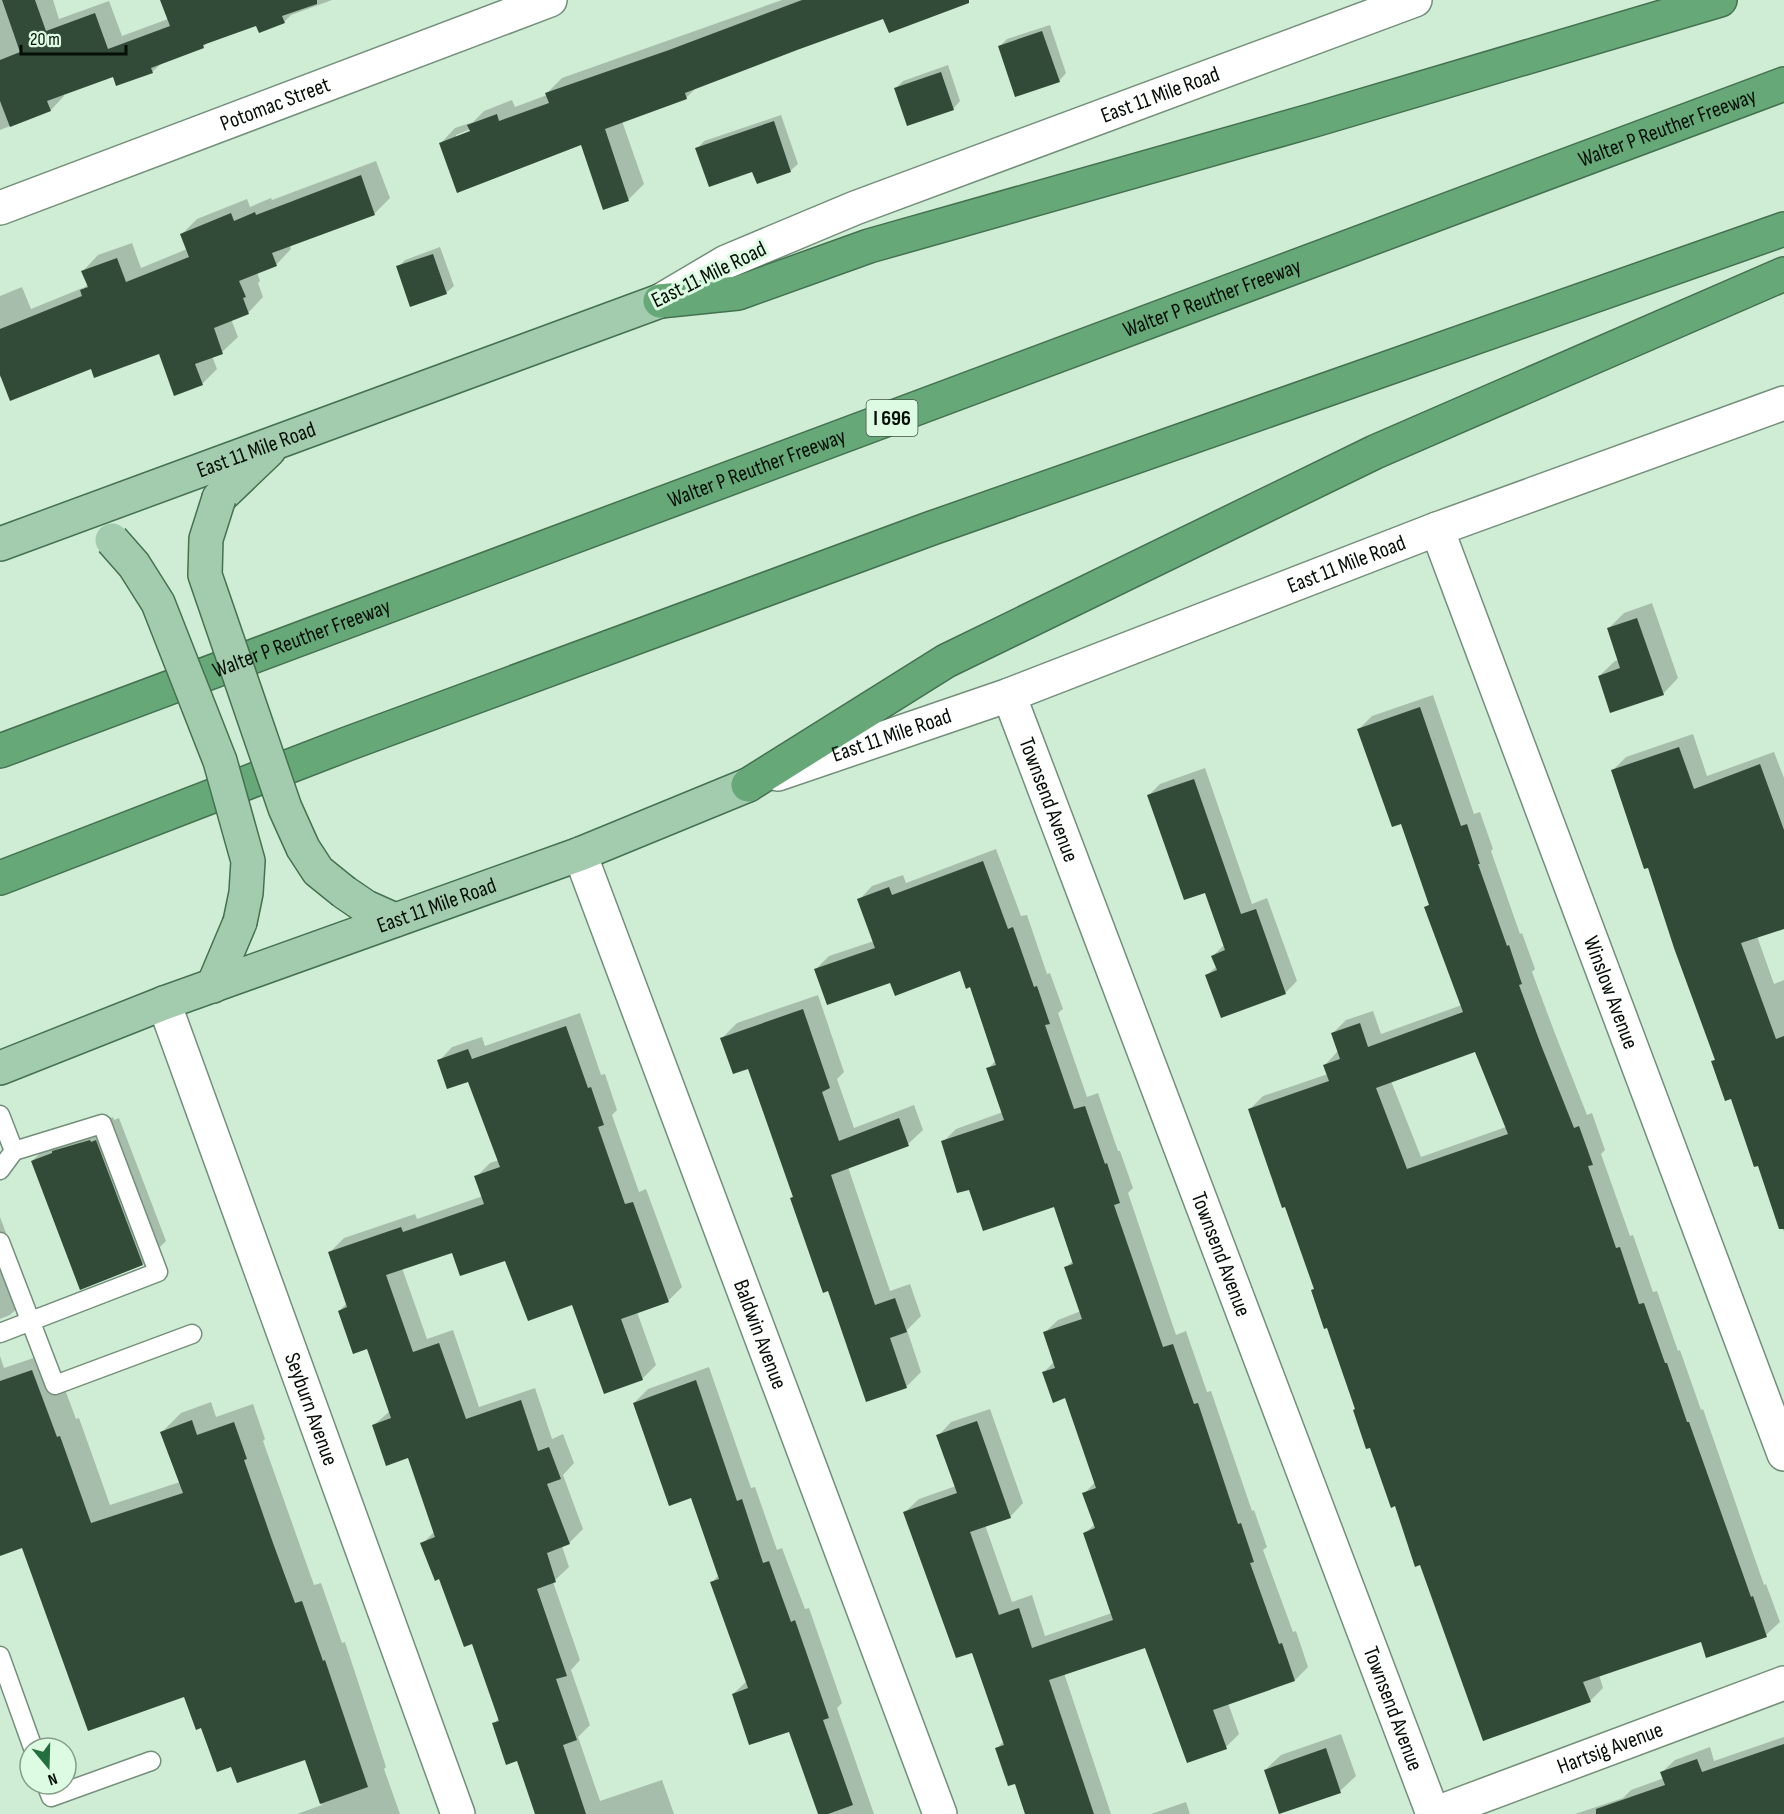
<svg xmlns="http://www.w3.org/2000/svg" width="1784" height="1814" font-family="'Sofia Sans Condensed',sans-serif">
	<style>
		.shadow { fill: #0003; fill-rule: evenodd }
		.building { fill: #324b38; fill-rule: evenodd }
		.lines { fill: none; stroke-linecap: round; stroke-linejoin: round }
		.service-casing { stroke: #738f79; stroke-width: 21 }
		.minor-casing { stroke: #738f79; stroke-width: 36 }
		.secondary-casing { stroke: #738f79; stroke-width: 36 }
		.primary-casing { stroke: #447250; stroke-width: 36 }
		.motorway-casing { stroke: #447250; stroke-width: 36 }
		.service { stroke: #fff; stroke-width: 18 }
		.minor { stroke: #fff; stroke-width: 33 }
		.secondary { stroke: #fff; stroke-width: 33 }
		.primary { stroke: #a3cbad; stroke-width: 33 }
		.motorway { stroke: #66a877; stroke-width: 33 }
		.primary-bridge-casing { stroke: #447250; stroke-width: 36; stroke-linecap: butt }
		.primary-bridge { stroke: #a3cbad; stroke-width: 33 }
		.labels { text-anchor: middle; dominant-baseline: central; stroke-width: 6; stroke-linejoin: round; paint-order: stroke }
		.shield { fill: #dcfbe2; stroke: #465649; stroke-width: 1.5 }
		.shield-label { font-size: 21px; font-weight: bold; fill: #050f07 }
		.street-label { font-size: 22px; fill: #050f07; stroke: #dcfbe2 }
	</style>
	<rect width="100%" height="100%" fill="#cfedd5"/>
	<!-- shadow -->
	<path class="shadow" d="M0,0H53L59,19L109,1L122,36L168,19L161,0H332L291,15L284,22L257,24L208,42L203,47L163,62L152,72L114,75L63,94L64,96L51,110L0,130Z
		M782,0H960L884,17L696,88L686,98L622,121L644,184L628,200L582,143L440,144L455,128L473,122L484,111L512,100L515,107L547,95V93L562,78ZM476,127L477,130L456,138V135Z
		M1050,25L1066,73L1059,81L999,47L1007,39Z
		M948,65L960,101L953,109L896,88L903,81Z
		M781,115L798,164L790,171L753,170L697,149L704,141Z
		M376,161L390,198L375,213L290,245L291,249L276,265L257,272L260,281L258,283L263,297L248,313L231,319L238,337L222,352L212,356L217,369L202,384L160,352L92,367L0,377V296L22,287L31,309L85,287L88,284L83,271L98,255L132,243L141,268L187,249L181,235L197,219L247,199L250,207L271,198L272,200Z
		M440,247L454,286L446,293L398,267L405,260Z
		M1652,603L1678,678L1663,694L1599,676L1615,661L1619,660L1608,629L1624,613Z
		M1433,695L1474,814L1480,812L1493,849L1491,851L1520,934L1522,933L1535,969L1532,972L1554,1031L1587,1115L1592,1113L1605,1150L1601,1154L1630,1236L1633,1235L1653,1292L1657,1291L1678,1351L1680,1350L1701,1410L1703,1409L1764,1585L1766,1584L1780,1622L1766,1635L1702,1640L1599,1675L1603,1688L1590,1701L1421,1563L1357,1408L1328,1326L1312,1290L1315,1288L1250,1109L1263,1096L1328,1074L1325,1065L1338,1051L1332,1034L1346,1020L1373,1011L1381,1034L1462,1005L1426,907L1430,904L1402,822L1359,729L1372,716ZM1476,1050L1506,1127L1421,1157L1391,1081Z
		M1693,734L1707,776L1774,752L1784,778V927L1757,936L1774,984L1784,980V1232L1732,1097L1713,1061L1716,1059L1649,866L1612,771L1626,757Z
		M1205,768L1252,904L1267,898L1297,981L1285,993L1207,975L1217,966L1213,956L1225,944L1206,891L1149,795L1160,784Z
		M996,849L1021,916L1027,915L1047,974L1050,973L1063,1009L1058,1013L1087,1097L1098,1093L1118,1151H1120L1133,1188L1128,1193L1176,1335L1186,1331L1207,1392L1211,1391L1252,1511L1254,1510L1267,1547L1263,1550L1293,1632L1296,1631L1308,1667L1295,1680L1228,1703L1239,1734L1226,1747L1146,1646L1064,1673L1111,1814H1027L1016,1782L997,1748L1004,1741L973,1651L905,1512L919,1499L956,1486L938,1436L951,1422L990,1409L1023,1503L1010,1517L985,1525L1012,1602L1032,1595L1045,1636L1112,1613L1085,1533L1095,1524L1084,1494L1095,1482L1066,1396L1044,1372L1054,1362L1044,1333L1058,1320L1081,1311L1066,1267L1074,1260L1055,1205L970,1188L943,1142L956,1129L1003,1112L988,1069L996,1060L971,986L961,969L891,981L816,969L829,956L874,941L859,900L872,886L903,875L906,883Z
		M818,995L844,1072L837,1079L854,1128L914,1105L923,1130L908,1144L848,1167L890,1291L910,1284L921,1316L907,1330L921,1372L906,1387L829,1289L749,1067L722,1038L737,1023Z
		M580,1013L601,1075L605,1074L617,1110L612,1115L639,1192L646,1189L682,1287L668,1301L637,1312L656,1365L642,1379L573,1303L506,1259L453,1251L402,1268L427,1339L453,1330L479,1407L535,1388L552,1439L563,1434L574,1463L563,1475L583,1529L569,1543L562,1546L569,1567L553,1582L580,1660L571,1670L590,1725L578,1737L600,1801L662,1780L674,1814H537L518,1759L494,1724L499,1718L473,1642L422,1544L435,1531L409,1456L374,1425L390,1411L368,1347L339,1311L347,1303L330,1252L344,1238L415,1214L417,1219L483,1196L476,1177L490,1163L499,1160L469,1080L439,1061L452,1047L482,1037L485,1046Z
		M113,1117L114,1120L119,1118L166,1241L143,1264L32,1161L56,1138L77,1128Z
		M0,1217L30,1296L10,1315L0,1319Z
		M51,1352L76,1419L79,1418L110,1505L180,1482L162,1432L181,1413L211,1402L216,1417L253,1404L265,1439L263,1441L314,1585L321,1583L342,1643L345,1642L386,1767L384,1769L400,1814H297L322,1805L306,1758L232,1765L202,1726L185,1695L23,1546L0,1555V1356L4,1368Z
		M709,1367L751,1488L755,1487L777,1550L782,1548L805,1609L809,1608L842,1703L837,1708L874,1814H819L790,1730L733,1694L747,1681L711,1583L719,1575L692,1496L634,1403L648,1389Z
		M1341,1734L1356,1776L1340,1791L1265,1770L1281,1755Z
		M1784,1737V1814H1575L1623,1798L1631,1790L1664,1778L1662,1772L1675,1760L1710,1747L1714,1761Z
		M1186,1802L1190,1814H1151Z"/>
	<!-- building -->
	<path class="building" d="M2,0H35L46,31L95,13L108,49L170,26L160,0H317V4L282,16L285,23L259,33L256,26L203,45L204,48L151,68L153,73L116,86L113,77L47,101L51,111L10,127L0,101V60L20,52Z
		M802,0H969V3L889,33L883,19L797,50L685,93L687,99L605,129L629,201L603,210L581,145L457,193L439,143L470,131L467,125L497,114L499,121L549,103L545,93L669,50Z
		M1042,31L1060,82L1015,97L998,46Z
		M941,72L954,110L907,126L894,88Z
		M774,121L791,172L757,184L752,172L709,187L695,148Z
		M361,175L375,215L272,253L277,266L239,281L246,297L243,298L249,314L214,328L223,354L195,364L203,385L174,396L159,354L94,378L91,369L10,401L0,375V329L82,296L80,290L88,287L81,271L117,258L126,282L189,257L180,234L231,213L234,221L255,212L256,215Z
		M433,254L447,294L410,307L396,266Z
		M1637,618L1664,695L1610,713L1598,676L1620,668L1607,628Z
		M1420,707L1461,826L1467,824L1480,864H1478L1507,946L1509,945L1522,984L1519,985L1541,1045L1574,1128L1579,1126L1593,1165L1588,1166L1616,1248L1620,1247L1639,1304L1644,1303L1665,1363H1667L1687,1422H1689L1751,1597L1753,1596L1767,1637L1706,1658L1701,1642L1583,1682L1591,1702L1483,1741L1420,1565L1415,1567L1395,1506L1391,1508L1370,1448L1366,1449L1353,1410L1355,1409L1327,1328L1324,1329L1311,1290L1314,1289L1285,1207L1282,1208L1248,1109L1329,1081L1323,1065L1340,1059L1331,1033L1360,1023L1368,1047L1463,1012L1424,907L1429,905L1401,824L1392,827L1357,729ZM1475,1052L1508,1134L1407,1169L1376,1088Z
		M1679,747L1694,789L1760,764L1784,830V929L1741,943L1776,1039L1784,1036V1229H1779L1758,1166L1754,1167L1731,1099L1725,1101L1711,1061L1715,1060L1674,948L1648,868L1644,869L1611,770Z
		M1194,779L1241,914L1256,909L1286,994L1221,1018L1205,975L1217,970L1211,956L1225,950L1205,893L1184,900L1147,795Z
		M983,861L1008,929L1013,927L1034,987L1037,986L1050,1024L1045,1025L1074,1109L1085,1106L1105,1164L1107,1163L1120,1203L1114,1205L1163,1347L1173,1344L1194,1404L1198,1403L1238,1524L1241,1523L1254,1562L1250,1563L1279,1644L1282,1643L1295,1681L1213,1710L1227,1749L1187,1763L1145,1648L1049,1680L1094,1814H1025L1015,1784L1008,1786L995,1748L1004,1745L972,1653L956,1658L903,1512L957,1493L936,1435L977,1421L1011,1518L970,1532L999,1615L1019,1608L1032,1648L1113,1620L1083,1533L1095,1528L1082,1493L1096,1488L1065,1398L1053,1403L1042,1372L1055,1368L1043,1332L1082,1319L1064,1267L1073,1264L1054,1207L983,1231L969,1190L957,1193L941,1141L1004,1120L986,1068L996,1065L970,987L966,989L960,971L895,996L890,983L827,1005L814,969L875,948L857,899L889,887L892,895Z
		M803,1009L830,1088L822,1092L839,1141L899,1118L909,1146L831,1175L875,1305L895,1298L907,1332L890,1338L907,1388L866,1402L828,1291L823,1293L790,1198L793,1197L748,1069L733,1074L720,1038Z
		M566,1026L588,1088L591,1087L604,1125L598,1127L625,1204L633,1202L669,1302L621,1319L643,1380L604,1394L572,1305L528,1321L505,1261L460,1276L452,1253L386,1275L413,1352L439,1343L466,1419L521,1400L538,1451L549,1447L561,1479L547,1484L570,1544L547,1553L556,1582L537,1589L567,1676L556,1679L577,1740L563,1745L586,1814H535L517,1761L506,1765L492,1723L499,1721L472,1644L464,1647L439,1579L435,1581L420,1543L435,1537L408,1458L386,1466L372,1425L391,1418L367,1349L353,1354L338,1311L347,1307L328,1252L401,1227L403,1232L484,1204L474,1176L500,1167L468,1082L447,1089L437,1060L468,1049L472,1059Z
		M90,1140L91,1142L96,1140L143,1265L80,1290L31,1161L52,1153V1151Z
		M32,1370L57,1437L60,1436L91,1523L183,1493L160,1432L192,1420L197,1435L234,1422L247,1459L244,1460L273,1543L295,1603L302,1601L323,1661L325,1660L368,1787L320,1804L305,1760L237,1783L231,1767L217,1772L201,1728L196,1730L184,1697L88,1731L22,1548L0,1556V1381Z
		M696,1380L737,1501L742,1499L763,1563L769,1561L791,1622L795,1620L829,1718L823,1720L853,1805L828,1814H818L789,1732L749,1745L732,1694L748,1688L710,1582L719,1579L691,1498L669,1506L633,1403Z
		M1784,1744V1814H1596V1809L1665,1785L1660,1772L1697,1759L1702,1772Z
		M1326,1748L1341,1793L1279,1814L1264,1770Z"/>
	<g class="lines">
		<defs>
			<path id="service" d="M0,1115L14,1151
				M0,1170L14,1151L102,1124L158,1272L0,1333
				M0,1242L55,1385L192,1334
				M0,1656L33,1748
				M46,1784L51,1797L151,1761"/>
			<g id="minor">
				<path id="s1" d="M0,208L550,0"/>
				<path id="s2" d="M1437,529L1784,1454"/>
				<path id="s3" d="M1009,695L1433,1814"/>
				<path id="s4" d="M580,854L940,1814"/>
				<path id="s5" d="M164,1003L458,1814"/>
				<path id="s6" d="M1434,1814L1784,1683"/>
			</g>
			<g id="secondary">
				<path id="s7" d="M660,301L726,262L855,208L1415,0"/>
				<path id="s8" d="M778,774L1009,695L1437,529L1784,403"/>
			</g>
			<g id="primary">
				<path d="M219,498L269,450"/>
				<path id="s9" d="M0,544L660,301"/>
				<path d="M344,892L366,907L395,920"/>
				<path d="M213,986L240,922"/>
				<path id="s10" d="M0,1068L164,1003L580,854L748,785"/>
			</g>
			<g id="motorway">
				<path d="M660,301L738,293L869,246L1314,120L1720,0"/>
				<path id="s11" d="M0,751L1784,84"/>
				<path d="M748,785L946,661L1375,452L1784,274"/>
				<path d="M0,878L347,744L932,528L1784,229"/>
			</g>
		</defs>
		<!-- service casing -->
		<use href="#service" class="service-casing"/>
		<!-- minor casing -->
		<use href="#minor" class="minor-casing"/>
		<!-- secondary casing -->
		<use href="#secondary" class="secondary-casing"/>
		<!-- primary casing -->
		<use href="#primary" class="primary-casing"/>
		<!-- motorway casing -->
		<use href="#motorway" class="motorway-casing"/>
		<!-- service -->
		<use href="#service" class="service"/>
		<!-- minor -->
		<use href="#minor" class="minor"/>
		<!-- secondary -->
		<use href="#secondary" class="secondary"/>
		<!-- primary -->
		<use href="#primary" class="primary"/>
		<!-- motorway -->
		<use href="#motorway" class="motorway"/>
		<defs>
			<path id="primary-bridge" d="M219,498L206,539L205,575L285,808L303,848L318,871L344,892
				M112,540L134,565L158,603L220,761L248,861L246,893L240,922"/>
		</defs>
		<!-- primary-bridge casing -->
		<use href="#primary-bridge" class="primary-bridge-casing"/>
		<!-- primary-bridge -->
		<use href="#primary-bridge" class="primary-bridge"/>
	</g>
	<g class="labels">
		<!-- shield labels -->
		<rect class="shield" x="866.5" y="400" width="51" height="36" rx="4.5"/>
		<g class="shield-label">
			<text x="892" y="418">I 696</text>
		</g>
		<!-- street labels -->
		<g class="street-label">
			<text stroke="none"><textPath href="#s7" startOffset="542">East 11 Mile Road</textPath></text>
			<text stroke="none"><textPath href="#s1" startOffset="294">Potomac Street</textPath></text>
			<text stroke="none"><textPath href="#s11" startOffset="1780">Walter P Reuther Freeway</textPath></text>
			<text transform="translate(709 275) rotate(-26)">East 11 Mile Road</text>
			<text stroke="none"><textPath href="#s11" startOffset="1294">Walter P Reuther Freeway</textPath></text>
			<text stroke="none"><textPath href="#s9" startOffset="273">East 11 Mile Road</textPath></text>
			<text stroke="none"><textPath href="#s11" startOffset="808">Walter P Reuther Freeway</textPath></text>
			<text stroke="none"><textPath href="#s8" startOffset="606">East 11 Mile Road</textPath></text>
			<text stroke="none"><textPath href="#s11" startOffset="322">Walter P Reuther Freeway</textPath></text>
			<text stroke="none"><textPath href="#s8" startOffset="120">East 11 Mile Road</textPath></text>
			<text stroke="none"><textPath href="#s3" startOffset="112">Townsend Avenue</textPath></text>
			<text stroke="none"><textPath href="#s10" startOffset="466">East 11 Mile Road</textPath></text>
			<text stroke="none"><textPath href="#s2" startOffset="495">Winslow Avenue</textPath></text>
			<text stroke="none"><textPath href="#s3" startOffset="598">Townsend Avenue</textPath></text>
			<text stroke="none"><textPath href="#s4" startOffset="513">Baldwin Avenue</textPath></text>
			<text stroke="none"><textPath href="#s5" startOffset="432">Seyburn Avenue</textPath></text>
			<text stroke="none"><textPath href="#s3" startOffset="1084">Townsend Avenue</textPath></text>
			<text stroke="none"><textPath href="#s6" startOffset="188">Hartsig Avenue</textPath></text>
		</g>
	</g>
	<!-- north arrow -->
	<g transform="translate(48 1766) rotate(161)"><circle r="28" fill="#dcfbe2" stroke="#869d8a" stroke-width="1.5"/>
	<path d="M0-4.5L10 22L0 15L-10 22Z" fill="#236f3d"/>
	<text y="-9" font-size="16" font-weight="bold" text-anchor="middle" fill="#050f07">N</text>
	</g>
	<!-- scale -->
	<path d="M21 45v9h105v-9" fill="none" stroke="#050f07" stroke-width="3"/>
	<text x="30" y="45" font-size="18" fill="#050f07" stroke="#dcfbe2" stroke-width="4.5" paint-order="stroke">20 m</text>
</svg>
